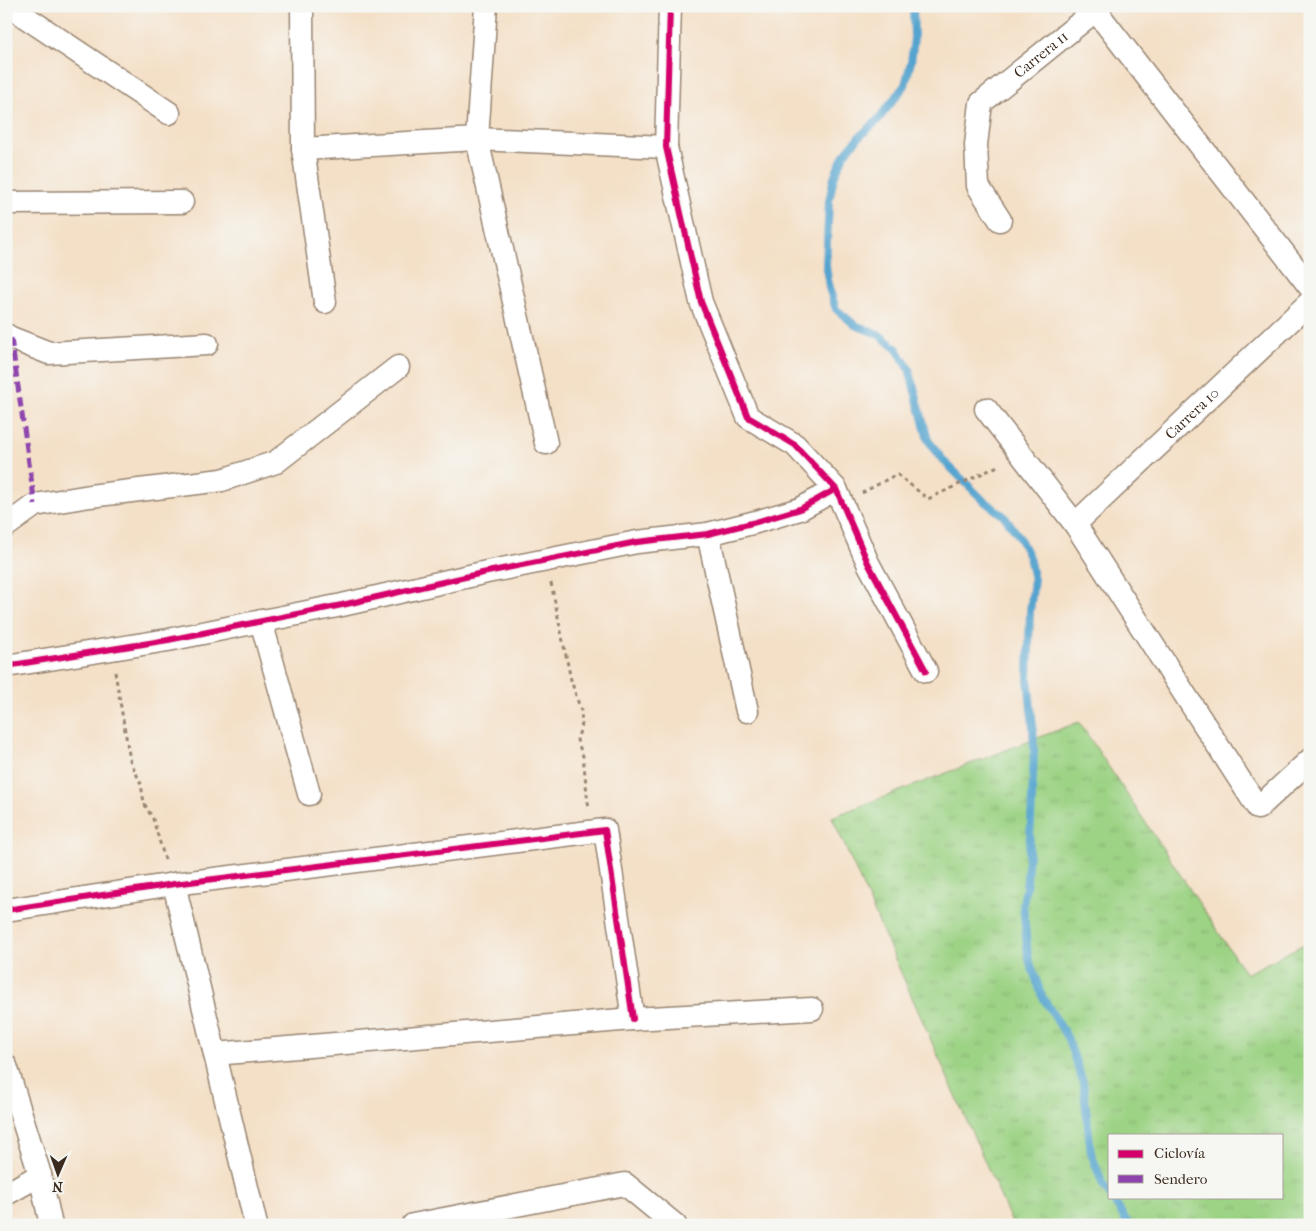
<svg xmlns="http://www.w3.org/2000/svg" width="1316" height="1231" font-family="'IM FELL French Canon',serif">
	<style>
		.grass { fill: url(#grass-tufts); stroke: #6c7e52; fill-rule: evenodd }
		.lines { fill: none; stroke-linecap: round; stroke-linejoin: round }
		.stream { stroke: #55a4cf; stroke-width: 8 }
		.minor-casing { stroke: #988572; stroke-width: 25 }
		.path { stroke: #988572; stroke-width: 3; stroke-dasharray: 4 4; stroke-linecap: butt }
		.minor { stroke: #fff; stroke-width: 22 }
		.quiet { stroke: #8e44ad; stroke-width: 5; stroke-dasharray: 10 5; stroke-linecap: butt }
		.cycleway-casing { stroke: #f6f6f2; stroke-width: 9 }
		.cycleway { stroke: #d6006c; stroke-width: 6 }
		.labels { text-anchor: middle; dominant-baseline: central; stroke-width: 4.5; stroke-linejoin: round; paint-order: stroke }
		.street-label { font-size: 15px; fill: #3b2a1e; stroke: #f6f6f2 }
	</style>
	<defs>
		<pattern id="grass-tufts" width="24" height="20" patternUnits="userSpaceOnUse" patternTransform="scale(1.25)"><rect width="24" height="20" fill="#9dd385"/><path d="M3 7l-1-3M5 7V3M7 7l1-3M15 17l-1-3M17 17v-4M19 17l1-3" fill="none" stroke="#88b572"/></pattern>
	</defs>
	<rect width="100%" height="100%" fill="#f6f6f2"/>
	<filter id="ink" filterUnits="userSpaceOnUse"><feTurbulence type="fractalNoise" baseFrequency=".02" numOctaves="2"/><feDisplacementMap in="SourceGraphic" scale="10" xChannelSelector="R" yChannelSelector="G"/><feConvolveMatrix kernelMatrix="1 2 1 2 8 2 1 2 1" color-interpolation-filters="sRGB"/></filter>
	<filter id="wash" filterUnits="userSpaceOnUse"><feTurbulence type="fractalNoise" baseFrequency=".0096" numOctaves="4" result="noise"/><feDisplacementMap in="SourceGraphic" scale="20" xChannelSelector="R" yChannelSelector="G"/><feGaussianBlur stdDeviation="1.12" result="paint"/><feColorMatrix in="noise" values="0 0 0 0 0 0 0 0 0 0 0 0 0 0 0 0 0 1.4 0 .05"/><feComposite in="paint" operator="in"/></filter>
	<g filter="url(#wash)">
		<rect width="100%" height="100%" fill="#f4e0c7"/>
		<!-- grass -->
		<path class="grass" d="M1079,722L1246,974L1310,941V1225H1013L832,817ZM1110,1135H1282V1197H1110Z"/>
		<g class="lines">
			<!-- stream -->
			<path class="stream" d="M913,6L914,38L911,62L905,85L877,121L859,137L844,155L834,177L829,201L826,264L829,288L836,309L855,325L878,334L897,349L909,369L928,440L943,460L984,501L1004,516L1018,535L1029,557L1034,580L1030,611L1028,679L1033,727L1034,750L1031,822L1027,881L1023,904L1028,957L1042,996L1067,1037L1083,1082L1091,1153L1103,1185L1110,1195
				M1111,1197L1129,1225"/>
		</g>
	</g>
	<g filter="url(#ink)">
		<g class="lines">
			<defs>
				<g id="minor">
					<path d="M9,6L169,113"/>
					<path d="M302,6L303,149L325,302"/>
					<path d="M486,6L477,139L546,443"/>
					<path d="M670,6L666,147L701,302L748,417L795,445L836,489L868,563L926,671"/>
					<path d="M1096,6V11L1310,287"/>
					<path d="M303,149L477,139L666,147"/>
					<path d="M6,203L182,202"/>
					<path id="s1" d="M1000,220L978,186L976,145L981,103L1101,6"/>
					<path d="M6,335L11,338L49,353L207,344"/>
					<path d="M986,409L1075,524L1258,808L1310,760"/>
					<path id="s2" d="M1075,524L1310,302"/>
					<path d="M6,526L35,505L90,496L222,480L276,462L398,367"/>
					<path d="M708,534L747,711"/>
					<path d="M261,621L309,794"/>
					<path d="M6,666L168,640L342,605L487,572L637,542L708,534L756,522L800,509L836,489"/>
					<path d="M174,884L256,1225"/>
					<path d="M6,910L174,884L605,830L633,1019"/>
					<path d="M215,1054L633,1019L812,1009"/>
					<path d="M6,1066L40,1175L51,1225"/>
					<path d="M6,1194L40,1175"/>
					<path d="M413,1225L625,1184L675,1225"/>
				</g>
			</defs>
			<!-- minor casing -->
			<use href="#minor" class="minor-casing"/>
			<!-- path -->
			<path class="path" d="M862,493L897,474L928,499L1000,465
				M551,583L571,680L581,711L582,724L577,740L583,756L588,803L590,808
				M115,672L130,760L141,784L144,803L153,819L166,863"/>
			<!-- minor -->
			<use href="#minor" class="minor"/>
			<!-- quiet -->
			<path class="quiet" d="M11,338L35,505"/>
			<defs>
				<path id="cycleway" d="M670,6L666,147L701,302L748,417L795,445L836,489L868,563L926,671
					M6,666L168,640L342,605L487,572L637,542L708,534L756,522L800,509L836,489
					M6,910L174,884L605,830L633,1019"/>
			</defs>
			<!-- cycleway casing -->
			<use href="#cycleway" class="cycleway-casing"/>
			<!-- cycleway -->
			<use href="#cycleway" class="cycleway"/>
		</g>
	</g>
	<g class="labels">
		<!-- street labels -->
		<g class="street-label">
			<text stroke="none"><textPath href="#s1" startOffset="201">Carrera 11</textPath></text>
			<text stroke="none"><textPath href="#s2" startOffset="161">Carrera 10</textPath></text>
		</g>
	</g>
	<!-- margin -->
	<rect width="1316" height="1231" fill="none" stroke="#f6f6f2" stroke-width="25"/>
	<!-- legend -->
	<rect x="1108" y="1134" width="175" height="65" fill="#f6f6f2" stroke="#aba49d"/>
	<rect x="1118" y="1150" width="25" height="8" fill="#d6006c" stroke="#aba49d"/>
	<text x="1154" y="1158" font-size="15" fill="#3b2a1e">Ciclovía</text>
	<rect x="1118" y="1175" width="25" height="8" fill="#8e44ad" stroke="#aba49d"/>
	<text x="1154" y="1184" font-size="15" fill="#3b2a1e">Sendero</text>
	<!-- north arrow -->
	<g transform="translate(58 1174) rotate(182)" stroke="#f6f6f2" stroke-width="4" paint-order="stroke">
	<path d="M0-4L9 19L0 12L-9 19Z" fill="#3b2a1e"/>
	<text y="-8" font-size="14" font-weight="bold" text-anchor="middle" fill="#3b2a1e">N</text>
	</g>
</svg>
